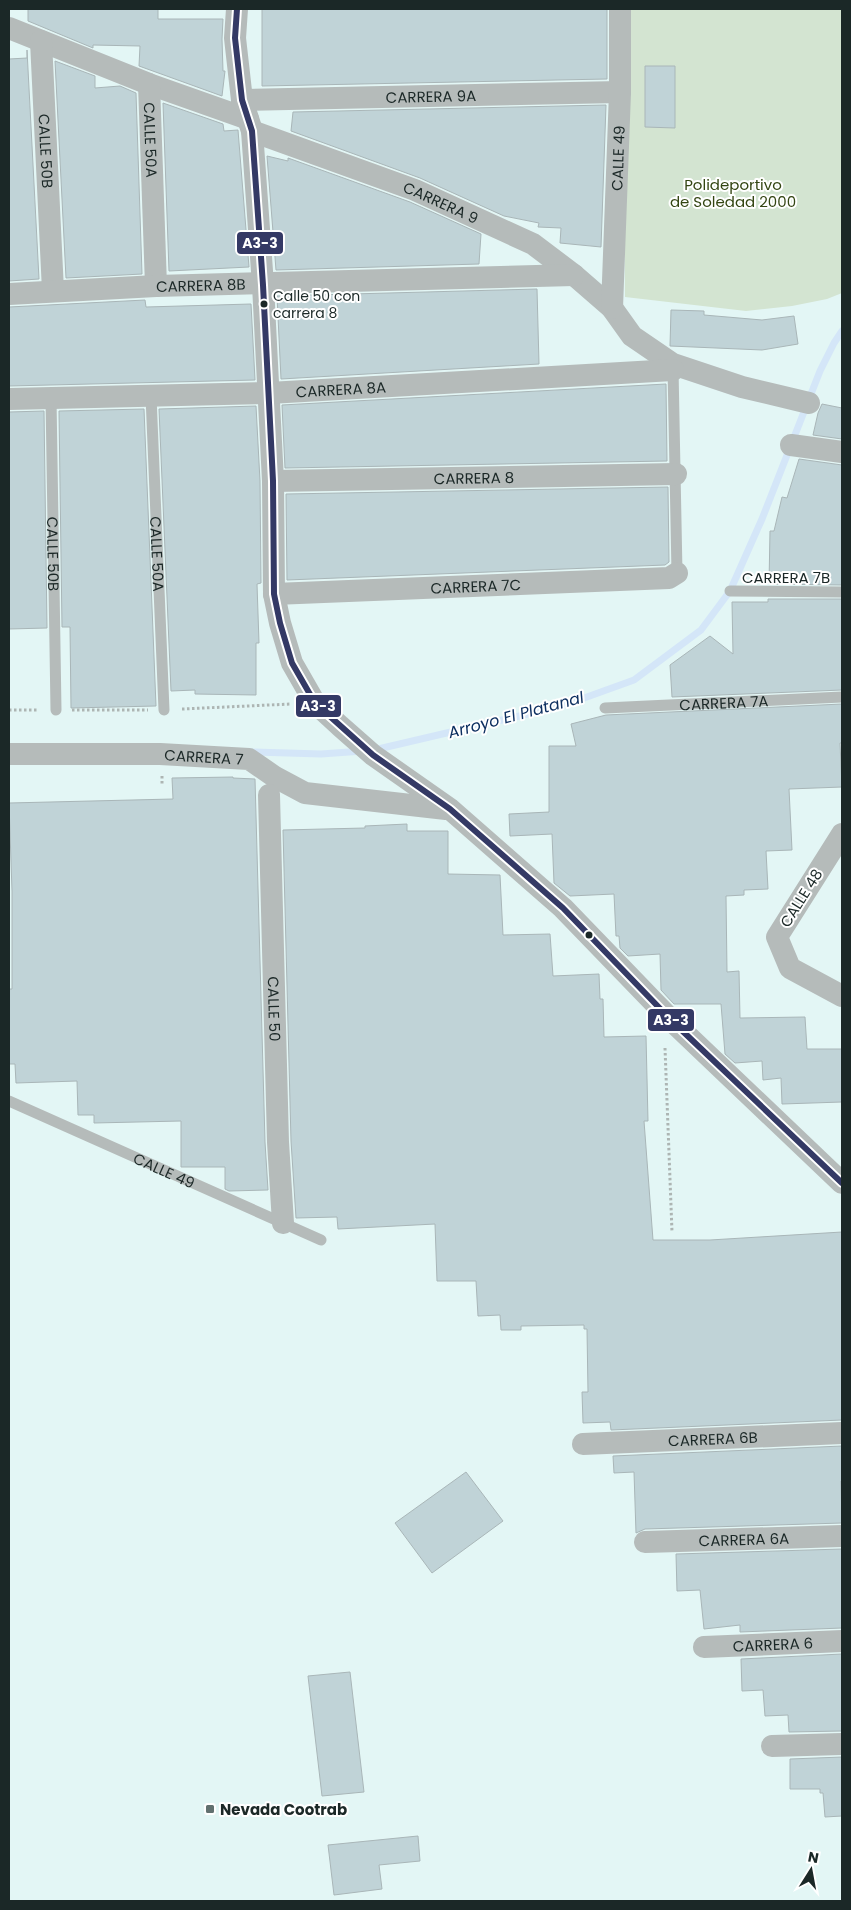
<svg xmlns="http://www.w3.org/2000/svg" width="851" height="1910" font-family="Poppins,sans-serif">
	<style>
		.green { fill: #d3e4d1 }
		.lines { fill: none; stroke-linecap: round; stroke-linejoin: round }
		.stream { stroke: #d4e6f8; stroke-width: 7 }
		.building { fill: #c0d3d7; stroke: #a9b6b8 }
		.path { stroke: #adb5b3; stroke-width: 3; stroke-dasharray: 2.5 2.5; stroke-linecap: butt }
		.lane { stroke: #b5bbba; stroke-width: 11 }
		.street { stroke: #b5bbba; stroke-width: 22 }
		.bus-1-casing { stroke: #fff; stroke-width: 10 }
		.bus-1 { stroke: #343965; stroke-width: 6 }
		.bus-dot { fill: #1b2827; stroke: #fff; stroke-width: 2 }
		.poi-dot { fill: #61706f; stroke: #fff; stroke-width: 2 }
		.labels { text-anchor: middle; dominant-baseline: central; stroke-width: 4; stroke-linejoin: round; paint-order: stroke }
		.bus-label { font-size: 14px; fill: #1b2827; stroke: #fff; text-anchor: start }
		.street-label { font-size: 15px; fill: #1b2827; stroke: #fff }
		.park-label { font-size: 15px; fill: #334512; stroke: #fff }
		.poi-label { font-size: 15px; font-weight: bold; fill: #1b2827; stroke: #fff; text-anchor: start }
		.water-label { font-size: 16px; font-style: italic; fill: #0d2f60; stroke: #fff }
		.line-badge { stroke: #fff; stroke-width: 2 }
		.badge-label { font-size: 14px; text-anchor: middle; font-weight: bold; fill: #fff }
	</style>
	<rect width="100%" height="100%" fill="#e3f6f5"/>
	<!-- green -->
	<path class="green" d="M624,9H842V293L827,299L792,306L746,311L625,297Z"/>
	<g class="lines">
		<!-- stream -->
		<path class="stream" d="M374,750L562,706L634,680L701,630L730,591L762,519L820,371L834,343L842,331
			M251,752L321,754L363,751"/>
	</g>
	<!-- building -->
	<path class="building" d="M28,9H158V19H223L222,39L223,71H225L222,96L139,66L140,46L93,45V48L28,21Z
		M262,9H607V79L262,86Z
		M27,50L39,279L9,281V59L27,58Z
		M55,61L95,76V88L120,86L136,93L142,274L66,278Z
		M645,66H675V128L645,127Z
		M163,103L223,124L224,131L238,130L249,267L169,271Z
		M606,105L601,247L560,243L561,228L538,227L539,223L504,216L420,178L291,131L293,112Z
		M267,156L288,161V158L410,202L481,234L479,264L276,270Z
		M537,289L539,364L281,379L277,296Z
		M145,300L146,307L251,304L255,380L9,386V307Z
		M671,310L704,311V315L762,320L794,316L798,344L762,350L670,346Z
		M666,384L667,461L285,468L282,405Z
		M822,404L842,408V439L813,435L818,413Z
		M256,406L260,481L261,583L257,584L259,643H256V695L195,694V690L171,691L159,409Z
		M144,409L156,706L71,708L70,627H62L59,411Z
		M44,411L47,628L9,629V412Z
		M799,459L842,465V585L769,584L770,531H774L782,497L787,498Z
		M668,487L669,562L665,565L287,580L286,494Z
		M768,599H842V690L672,697L670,665L710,636L733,654L732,602H768Z
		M842,704V743H840L842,787L789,789L792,850L766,851L768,889L744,890V895L726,896L727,972L739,971L740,1018L805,1017L807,1049H842V1102L782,1104L781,1078L763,1080L762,1061L735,1063L725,1054L721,1004H674L661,990L660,954L628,956L620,948L619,936H616L614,894L570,896L554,883L552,834L510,836L509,814L549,812V746H576L571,724L606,715Z
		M233,777V778L255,779L265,1142L268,1190L229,1191L225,1189V1167H181V1121L94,1123V1115H78L77,1081L16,1083L15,1064H9V989H12V891L9,803L173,799L172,778Z
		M407,824V831H448V874L500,875L503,935L550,934L553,976L599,974L600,999H603L604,1037L646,1036L648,1121H644L653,1240H710L842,1232V1420L611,1430L610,1422L583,1423L582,1392H588L587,1329H584V1325L521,1326V1330H501L500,1315L478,1316L476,1281H437L435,1224L338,1229L337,1217L296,1218L291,1141L283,830L365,828V826Z
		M842,1446V1480L841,1481L842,1523L645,1529L636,1533L634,1472L614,1473L613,1456Z
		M466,1472L503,1521L432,1573L395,1523Z
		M842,1549V1628L740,1632V1625L704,1629L700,1590L677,1591L676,1554Z
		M842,1654V1731L789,1732L788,1715L765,1716L763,1690L742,1691L741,1659Z
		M350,1672L364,1792L322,1796L308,1676Z
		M842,1757V1816L825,1817L823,1793H820V1789H790V1759Z
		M418,1836L420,1861L379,1865L382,1889L334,1895L328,1845Z"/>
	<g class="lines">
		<!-- path -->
		<path class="path" d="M182,709L291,704
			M9,710H38
			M72,710H148
			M162,776V785
			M665,1048L672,1232"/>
		<!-- lane -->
		<g class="lane">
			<path d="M673,368L677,573"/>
			<path id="s1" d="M151,396L164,710"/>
			<path id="s2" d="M51,398L56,710"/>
			<path d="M730,591L842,592"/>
			<path id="s3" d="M605,708L842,697"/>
			<path id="s4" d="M9,1101L321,1240"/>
		</g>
		<!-- street -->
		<g class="street">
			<path d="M237,9L235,38L242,100L252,131L263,285L273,481L274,594L280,623L292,663L315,703L340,726L373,755L450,809L563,908L673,1022L842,1183"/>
			<path d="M9,28L149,84L248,119"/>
			<path id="s5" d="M41,41L53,291"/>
			<path id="s6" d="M149,84L156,286"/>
			<path id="s7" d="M242,100L620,92"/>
			<path id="s8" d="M252,131L415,190L533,244L574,275L612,308L632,336L673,364L742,387L809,403"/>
			<path id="s9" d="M9,294L156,286L574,275"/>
			<path id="s10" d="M612,308L620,92V9"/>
			<path id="s11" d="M9,399L269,393L673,370"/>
			<path d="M791,445L842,452"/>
			<path id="s12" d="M273,481L676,474"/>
			<path id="s13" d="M274,594L669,578L677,573"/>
			<path id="s14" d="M9,754H160L249,759L275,777L305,793L446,809"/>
			<path id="s15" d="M269,795L278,1142L283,1223"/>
			<path d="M842,834L777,937L790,968L842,996"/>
			<path id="s16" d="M583,1444L842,1433"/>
			<path id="s17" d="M645,1542L842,1536"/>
			<path id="s18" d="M704,1647L842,1641"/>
			<path d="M772,1746L842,1744"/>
		</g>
		<defs>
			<path id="bus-1" d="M237,9L235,38L242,100L252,131L263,285L273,481L274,594L280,623L292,663L315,703L373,755L450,809L563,908L673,1022L842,1183"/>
		</defs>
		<!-- bus-1 casing -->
		<use href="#bus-1" class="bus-1-casing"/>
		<!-- bus-1 -->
		<use href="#bus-1" class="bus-1"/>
	</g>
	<!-- markers -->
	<g class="bus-dot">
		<circle cx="264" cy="304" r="4.5"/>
		<circle cx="589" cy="935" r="4.5"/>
	</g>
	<rect class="poi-dot" x="205" y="1804" width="10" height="10" rx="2.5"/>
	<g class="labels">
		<!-- bus labels -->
		<g class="bus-label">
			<text x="273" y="296">Calle 50 con<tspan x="273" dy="17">carrera 8</tspan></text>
		</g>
		<!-- street labels -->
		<g class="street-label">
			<text stroke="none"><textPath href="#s7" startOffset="189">CARRERA 9A</textPath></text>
			<text stroke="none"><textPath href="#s6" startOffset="56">CALLE 50A</textPath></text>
			<text stroke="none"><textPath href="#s5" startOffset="110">CALLE 50B</textPath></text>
			<text stroke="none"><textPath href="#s10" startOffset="150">CALLE 49</textPath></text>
			<text stroke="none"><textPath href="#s8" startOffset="202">CARRERA 9</textPath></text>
			<text stroke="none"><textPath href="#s9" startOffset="192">CARRERA 8B</textPath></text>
			<text stroke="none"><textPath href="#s11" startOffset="332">CARRERA 8A</textPath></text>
			<text stroke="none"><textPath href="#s12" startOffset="201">CARRERA 8</textPath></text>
			<text stroke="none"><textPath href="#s1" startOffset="158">CALLE 50A</textPath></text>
			<text stroke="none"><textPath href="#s2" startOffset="156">CALLE 50B</textPath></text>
			<text x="786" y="577">CARRERA 7B</text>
			<text stroke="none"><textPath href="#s13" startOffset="202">CARRERA 7C</textPath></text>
			<text stroke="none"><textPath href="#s3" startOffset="119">CARRERA 7A</textPath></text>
			<text stroke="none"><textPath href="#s14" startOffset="195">CARRERA 7</textPath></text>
			<text transform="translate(801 898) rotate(-58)">CALLE 48</text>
			<text stroke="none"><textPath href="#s15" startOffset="214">CALLE 50</textPath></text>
			<text stroke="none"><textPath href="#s4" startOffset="170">CALLE 49</textPath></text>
			<text stroke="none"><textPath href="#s16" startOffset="130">CARRERA 6B</textPath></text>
			<text stroke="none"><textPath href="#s17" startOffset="99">CARRERA 6A</textPath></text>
			<text stroke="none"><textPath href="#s18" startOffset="69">CARRERA 6</textPath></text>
		</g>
		<!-- park labels -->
		<g class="park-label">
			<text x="733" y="184">Polideportivo<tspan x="733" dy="17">de Soledad 2000</tspan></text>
		</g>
		<!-- poi labels -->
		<g class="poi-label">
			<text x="220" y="1809">Nevada Cootrab</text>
		</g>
		<!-- water labels -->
		<g class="water-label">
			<text transform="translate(516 715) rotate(-15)">Arroyo El Platanal</text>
		</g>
	</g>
	<g class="line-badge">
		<rect x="236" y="231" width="48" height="24" rx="5" fill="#343965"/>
		<rect x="295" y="694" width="47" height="24" rx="5" fill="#343965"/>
		<rect x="647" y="1008" width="48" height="24" rx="5" fill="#343965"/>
	</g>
	<g class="badge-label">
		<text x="260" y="248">A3-3</text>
		<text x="318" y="711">A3-3</text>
		<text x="671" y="1025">A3-3</text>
	</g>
	<!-- border -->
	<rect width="851" height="1910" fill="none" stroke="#1b2827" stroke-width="20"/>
	<!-- north arrow -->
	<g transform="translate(811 1870) rotate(11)" stroke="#ffffff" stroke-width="4" paint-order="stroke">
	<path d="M0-4L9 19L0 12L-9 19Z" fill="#1b2827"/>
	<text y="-8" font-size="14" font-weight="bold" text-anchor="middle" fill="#1b2827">N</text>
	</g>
</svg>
